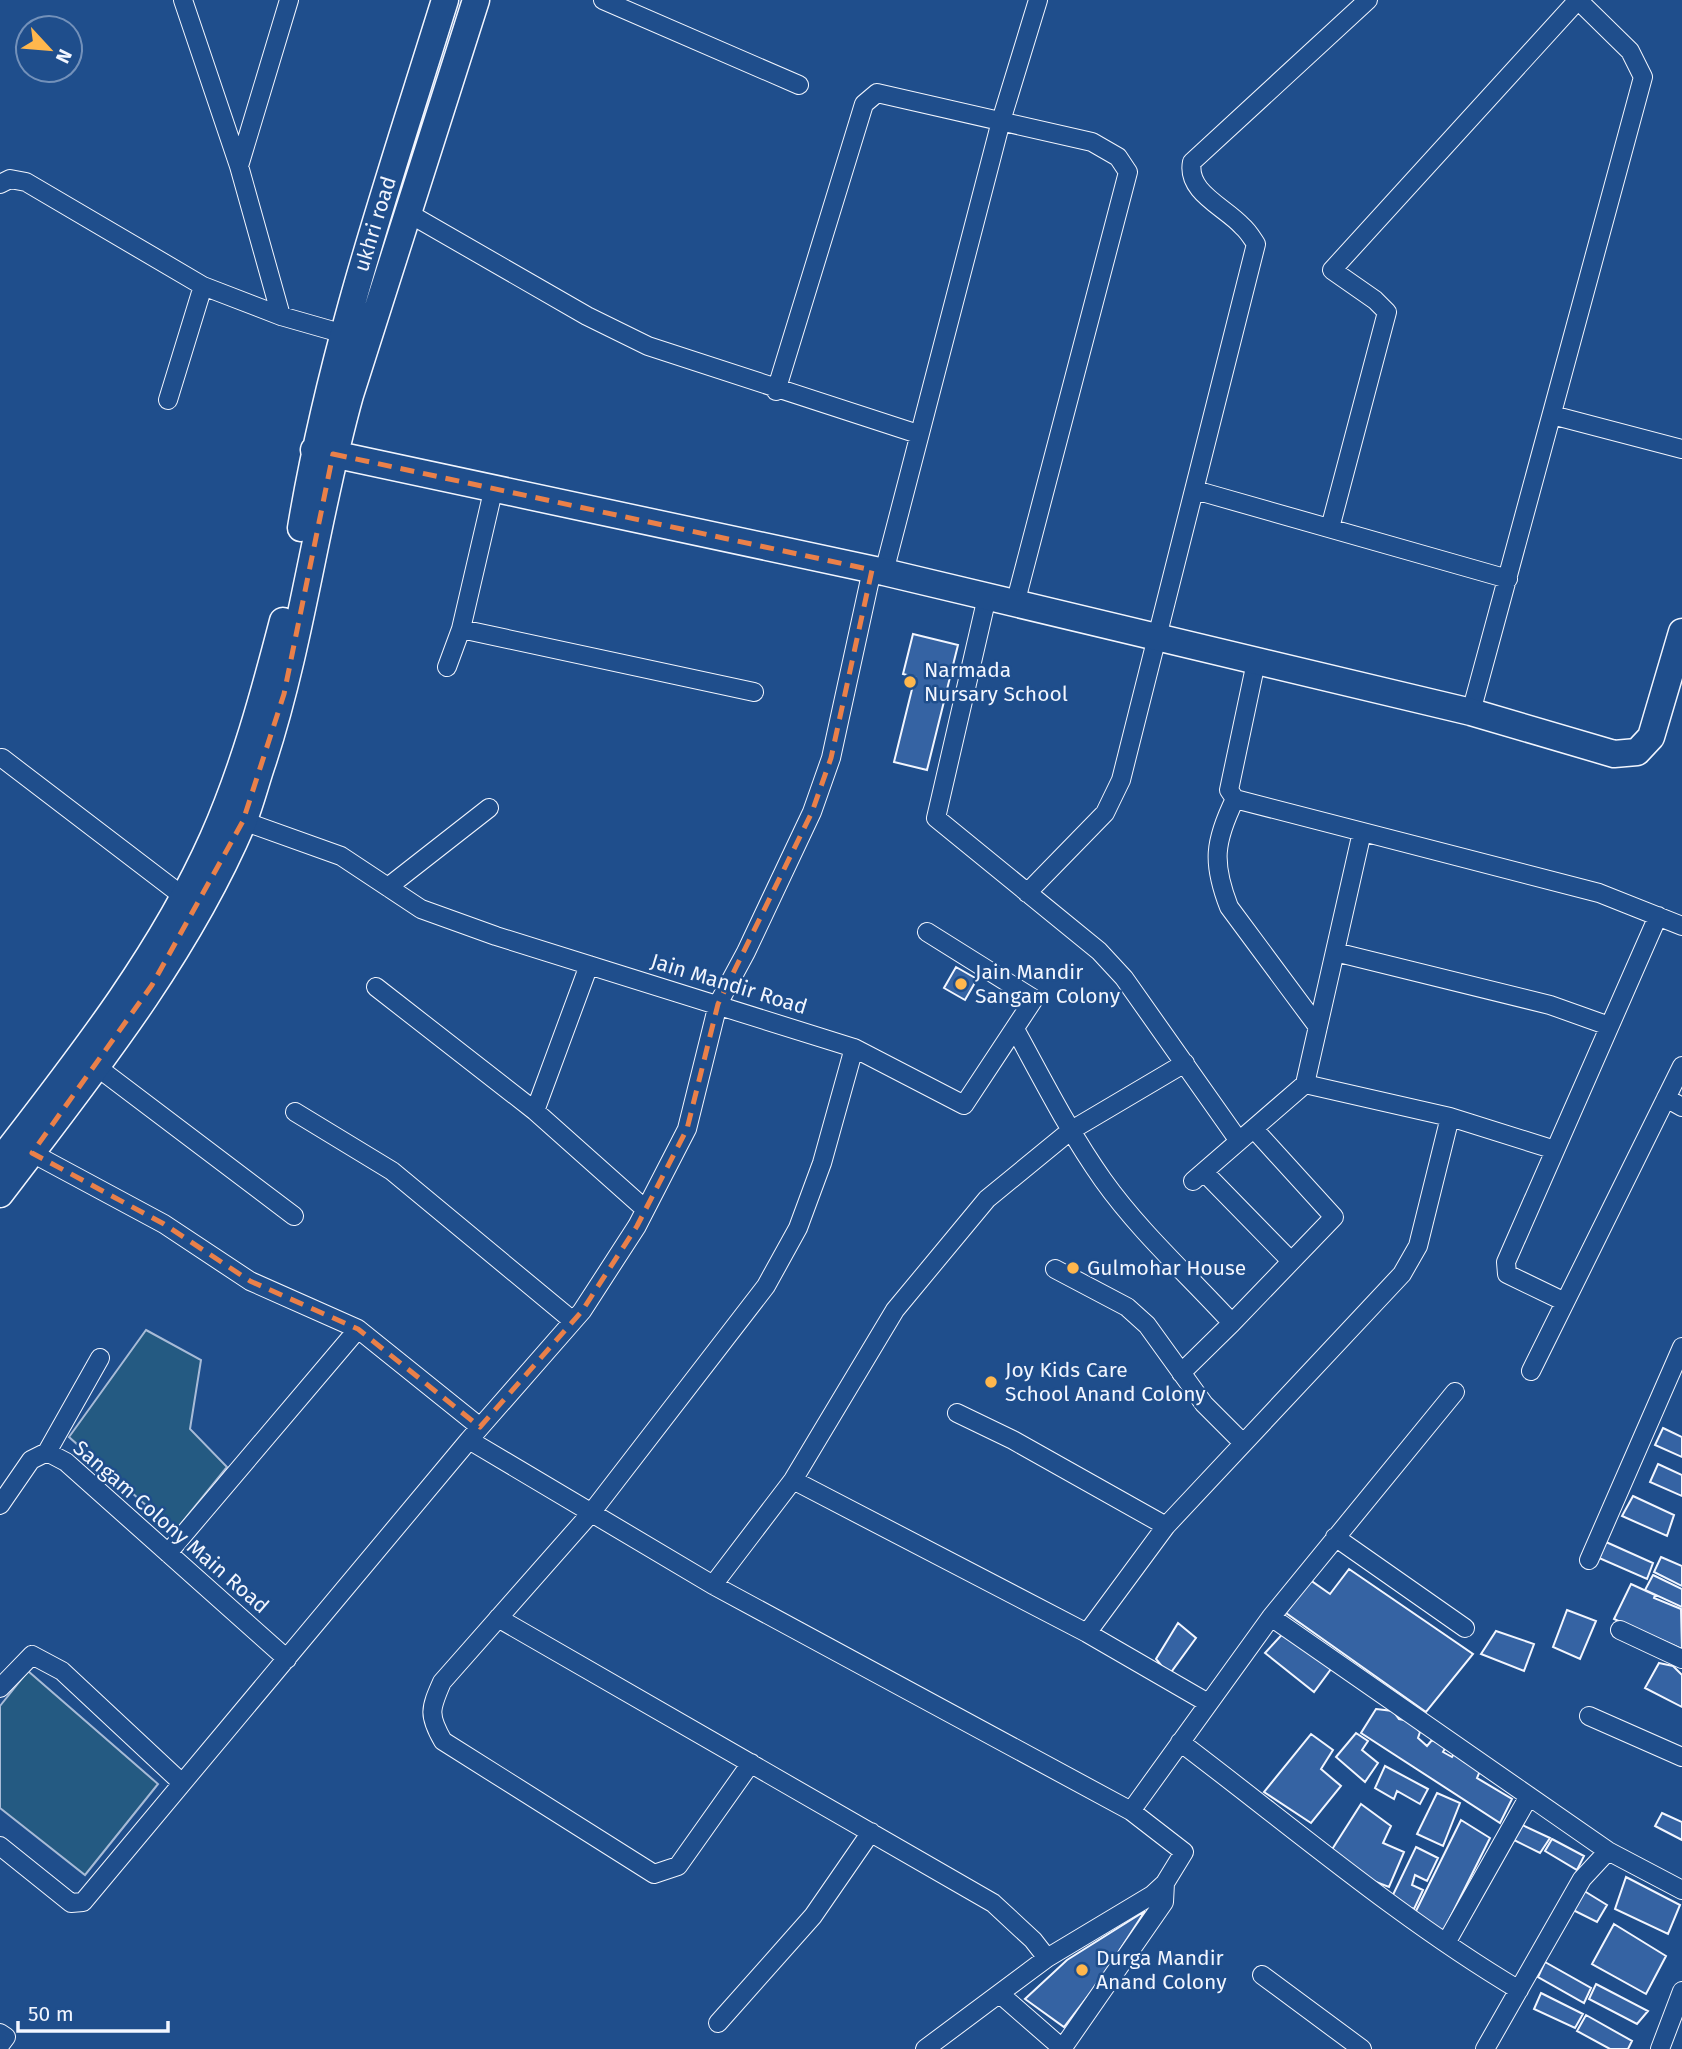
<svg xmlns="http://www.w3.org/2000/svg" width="1682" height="2049" font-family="'Fira Sans',sans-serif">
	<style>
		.green { fill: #245a82; stroke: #a8bbd7; stroke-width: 2 }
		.building { fill: #3563a3; stroke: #f2f6ff; stroke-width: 2 }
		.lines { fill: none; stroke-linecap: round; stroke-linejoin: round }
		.street-casing { stroke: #f2f6ff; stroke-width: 20 }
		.secondary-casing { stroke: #f2f6ff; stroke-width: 29 }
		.street { stroke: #1f4e8c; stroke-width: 18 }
		.secondary { stroke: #1f4e8c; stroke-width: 26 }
		.marked { fill: none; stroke: #ea8049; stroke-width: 5; stroke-dasharray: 14 9; stroke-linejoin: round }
		.poi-dot { fill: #ffb74d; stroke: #1f4e8c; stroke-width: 2.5 }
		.labels { text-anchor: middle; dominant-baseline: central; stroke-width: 5; stroke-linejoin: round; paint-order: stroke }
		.street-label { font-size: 21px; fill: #f2f6ff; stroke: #1f4e8c }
		.poi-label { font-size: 21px; fill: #f2f6ff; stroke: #1f4e8c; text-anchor: start }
	</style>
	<rect width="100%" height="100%" fill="#1f4e8c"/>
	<!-- green -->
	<path class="green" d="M146,1330L201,1360L190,1429L227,1467L175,1531L69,1437Z
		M28,1671L158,1784L85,1875L0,1808V1706Z"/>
	<!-- building -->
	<path class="building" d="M913,634L958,645L927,770L894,762L915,677L903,674Z
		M956,967L977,979L965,1000L944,988Z
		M1663,1428L1682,1437V1457L1655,1445Z
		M1658,1464L1682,1475V1496L1650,1482Z
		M1633,1496L1674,1515L1667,1536L1622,1516Z
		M1606,1542L1653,1563L1647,1579L1599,1558Z
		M1661,1557L1682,1566V1586L1654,1572Z
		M1349,1569L1473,1654L1426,1712L1286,1613L1310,1580L1330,1594Z
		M1653,1575L1682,1589V1607L1645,1590Z
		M1631,1584L1655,1595L1654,1598L1681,1609L1682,1649L1614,1619Z
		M1567,1610L1596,1621L1580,1659L1553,1647Z
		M1178,1623L1196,1638L1169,1675L1156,1659Z
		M1287,1629L1334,1665L1314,1692L1265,1653Z
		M1496,1631L1534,1644L1524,1671L1481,1654Z
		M1659,1663L1673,1666L1682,1675V1707L1645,1688Z
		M1376,1709L1393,1711L1399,1719L1410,1721L1420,1732L1418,1738L1427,1746L1432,1740L1446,1747L1443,1752L1452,1757L1455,1752L1464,1756L1463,1761L1480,1771L1477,1778L1512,1799L1500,1823L1361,1733Z
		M1356,1733L1368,1741L1362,1750L1378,1763L1365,1782L1336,1757Z
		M1311,1734L1333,1750L1321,1769L1341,1786L1311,1823L1264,1792Z
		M1385,1766L1428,1789L1420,1804L1397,1791L1394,1799L1375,1788Z
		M1437,1793L1460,1803L1443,1846L1417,1834Z
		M1361,1804L1391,1826L1383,1843L1404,1852L1389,1887L1363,1877L1331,1851Z
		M1662,1813L1682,1822V1840L1655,1826Z
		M1461,1820L1490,1838L1443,1932L1415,1913Z
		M1518,1823L1550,1838L1540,1853L1510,1838Z
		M1552,1839L1584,1856L1577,1870L1545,1851Z
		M1416,1847L1438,1858L1427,1881L1415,1875L1412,1885L1423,1890L1414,1909L1390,1901Z
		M1626,1877L1680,1905L1668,1934L1615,1909Z
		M1581,1889L1607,1905L1597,1922L1571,1909Z
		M1145,1911L1101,1979L1064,2027L1025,1999L1067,1960Z
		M1614,1924L1666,1956L1646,1994L1592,1964Z
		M1545,1962L1591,1988L1584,2003L1538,1977Z
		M1596,1984L1648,2011L1637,2024L1589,1999Z
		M1541,1993L1583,2014L1575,2028L1534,2009Z
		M1586,2015L1632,2041L1628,2049H1610L1577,2031Z"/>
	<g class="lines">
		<defs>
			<path id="street" d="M183,0L239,166L281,316
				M603,0L799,85
				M239,166L289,0
				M0,184L10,179L26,182L203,286
				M408,213L587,316L648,346L918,434
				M776,391L864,104L877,93L1092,142L1118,157L1128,172L1015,604
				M168,400L203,286L281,316L344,334
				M1552,415L1682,449
				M1195,490L1508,579
				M1330,528L1387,312L1375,300L1332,270L1578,0
				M884,572L1001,121L1038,0
				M987,597L936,818L1099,951L1124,978L1239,1141
				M461,629L754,692
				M1256,662L1229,790L1235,799L1599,893L1682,926
				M447,667L461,629L494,487
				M1471,712L1643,77L1630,51L1578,0
				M2,758L184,897
				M1235,799C1214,842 1212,863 1229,907L1318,1027
				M243,821L341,856L421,909L496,936L854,1048L964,1105L1034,999L927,932
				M388,887L489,808
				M1027,893L1105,813L1121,780L1256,244C1252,238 1248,231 1242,226C1225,207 1186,192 1192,162L1368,0
				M1335,952L1550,1005L1609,1026
				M589,965L535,1111L645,1209
				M376,987L535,1111
				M1015,1029C1043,1080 1069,1132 1103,1180C1140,1232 1189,1276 1232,1323L1181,1373
				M97,1067L294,1216
				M1305,1084L1450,1117L1555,1150
				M1666,1098L1682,1107
				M295,1112L392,1171L573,1321
				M32,1153L164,1224L250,1281L358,1329
				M1204,1172L1291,1261
				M1193,1181L1305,1084L1362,832
				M1055,1269L1127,1307L1147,1325L1204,1404L1242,1442
				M1565,1302L1507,1274L1506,1262L1658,916
				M1232,1323L1334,1217L1254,1129
				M1531,1371L1682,1066
				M957,1413L1013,1440L1166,1526
				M469,1440L713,1585L1131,1811L1184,1852L1165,1883L1152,1895L1047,1958L925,2049
				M47,1452L100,1358
				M793,1480L1087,1633L1208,1703
				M0,1505L31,1460L47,1452L66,1462L287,1659
				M1335,1537L1465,1628
				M168,1553L358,1329L480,1427
				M1589,1560L1682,1347
				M713,1585L793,1480L895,1310L987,1199L1070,1131L1185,1063
				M1271,1617L1608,1851L1682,1890
				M498,1618L993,1903L1033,1940L1047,1958
				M1620,1630L1682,1659
				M1087,1633L1166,1526L1402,1274L1418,1246L1450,1117
				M0,1688L32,1655L62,1671L182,1783
				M1589,1716L1682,1757
				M1180,1742C1290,1825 1401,1920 1519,1990
				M751,1763L678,1866L654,1874L443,1741C428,1715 430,1709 442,1682L591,1513L766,1286L798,1228L822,1163L854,1048
				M1131,1811L1271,1617L1455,1392
				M0,1846L71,1903L83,1902L469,1440L582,1311L637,1226L687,1129L718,1004L746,952L812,812L831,758L872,570
				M1446,1943L1529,1796
				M1262,1975L1362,2049
				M1000,1994L1063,2049
				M718,2023L813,1916L871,1832
				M0,2033L6,2037L0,2045
				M1062,2049L1164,1902L1165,1883
				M1485,2049L1582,1879L1608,1851
				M1660,2049L1682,1991"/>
			<path id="secondary" d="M314,450L884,572L1471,712L1614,754L1637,752L1651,737L1682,632
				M301,528C331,347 391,174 445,0
				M0,1161C78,1060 161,955 213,838C244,768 264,694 283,621
				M0,1194C89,1077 185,958 243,822C251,802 256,781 263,761C302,641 316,516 350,395L476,0"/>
		</defs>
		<!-- street casing -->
		<use href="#street" class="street-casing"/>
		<!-- secondary casing -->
		<use href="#secondary" class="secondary-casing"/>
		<!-- street -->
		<use href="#street" class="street"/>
		<!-- secondary -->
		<use href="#secondary" class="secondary"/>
	</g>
	<!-- marked area -->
	<path class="marked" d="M333,454L872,570L831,758L812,812L718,1004L687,1129L637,1226L582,1311L480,1427L358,1329L250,1281L164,1224L32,1153L152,985L243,821L284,694Z"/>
	<!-- markers -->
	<g class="poi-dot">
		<circle cx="910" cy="682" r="7"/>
		<circle cx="961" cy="984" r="7"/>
		<circle cx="1073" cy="1268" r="7"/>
		<circle cx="991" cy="1382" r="7"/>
		<circle cx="1082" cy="1970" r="7"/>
	</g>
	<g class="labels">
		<!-- street labels -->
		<g class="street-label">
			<text transform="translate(375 224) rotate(-73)">ukhri road</text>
			<text transform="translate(729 984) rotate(17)">Jain Mandir Road</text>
			<text transform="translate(171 1527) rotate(41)">Sangam Colony Main Road</text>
		</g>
		<!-- poi labels -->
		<g class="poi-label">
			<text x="924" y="670">Narmada<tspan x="924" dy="24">Nursary School</tspan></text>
			<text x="975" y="972">Jain Mandir<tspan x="975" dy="24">Sangam Colony</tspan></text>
			<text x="1087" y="1268">Gulmohar House</text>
			<text x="1005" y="1370">Joy Kids Care<tspan x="1005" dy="24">School Anand Colony</tspan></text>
			<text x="1096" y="1958">Durga Mandir<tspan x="1096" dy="24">Anand Colony</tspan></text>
		</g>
	</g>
	<!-- north arrow -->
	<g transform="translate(49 49) rotate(116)"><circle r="33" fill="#1f4e8c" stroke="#7391ba" stroke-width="2"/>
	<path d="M0-5L12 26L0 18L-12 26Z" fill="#ffb74d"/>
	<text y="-10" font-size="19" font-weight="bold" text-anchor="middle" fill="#f2f6ff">N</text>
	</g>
	<!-- scale -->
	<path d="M18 2021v10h150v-10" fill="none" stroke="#f2f6ff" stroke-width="3.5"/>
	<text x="28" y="2021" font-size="21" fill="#f2f6ff" stroke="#1f4e8c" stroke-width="5" paint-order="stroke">50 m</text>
</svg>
